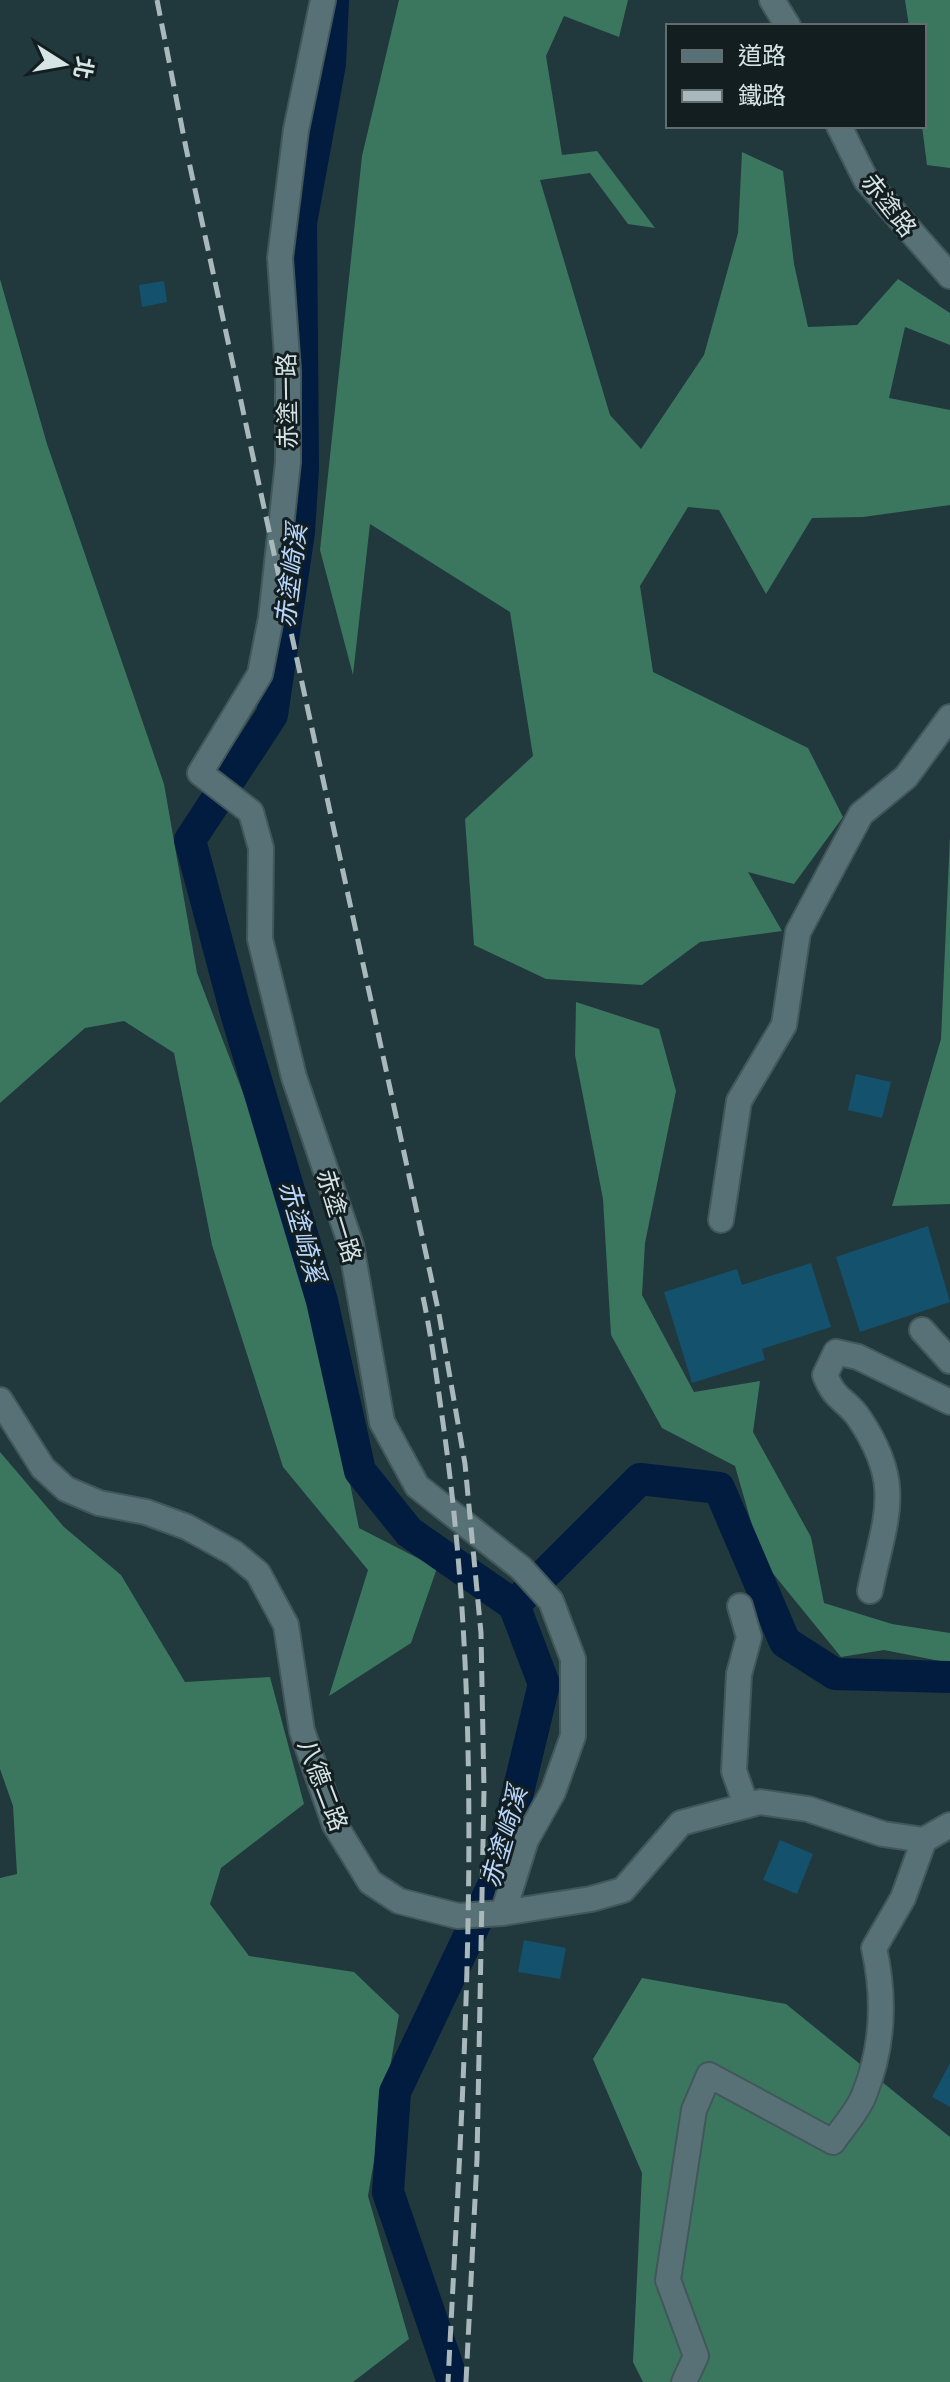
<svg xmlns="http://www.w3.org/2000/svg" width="950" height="2382" font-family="'Space Grotesk','Noto Sans TC',sans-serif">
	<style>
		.forest { fill: #3b775e }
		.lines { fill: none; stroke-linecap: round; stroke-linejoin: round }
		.river { stroke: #011c3f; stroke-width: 32 }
		.building { fill: #14516d }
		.minor-casing { stroke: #42575a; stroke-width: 28 }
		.minor { stroke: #587176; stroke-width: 24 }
		.rail { stroke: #a8b8bb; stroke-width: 5; stroke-dasharray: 16 8; stroke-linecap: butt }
		.labels { text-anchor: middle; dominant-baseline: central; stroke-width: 6; stroke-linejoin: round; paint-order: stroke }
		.street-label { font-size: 24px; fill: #d6e4e6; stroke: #131e20 }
		.water-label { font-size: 26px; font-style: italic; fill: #b8d5fd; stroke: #131e20 }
	</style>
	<rect width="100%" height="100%" fill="#21383d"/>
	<!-- forest -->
	<path class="forest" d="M399,0H628L619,37L564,16L546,56L562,155L597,151L655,228L628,224L590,173L540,180L610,415L641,449L704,355L738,233L742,152L783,171L794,264L808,327L857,325L898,279L950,313V345L905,327L889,398L950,410V505L863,517L812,518L766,594L719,510L688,507L640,586L653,672L808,748L843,817L794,884L748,872L782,931L700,942L642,985L546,979L474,945L465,819L533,756L510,612L370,524L353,675L320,550L362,156Z
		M905,0H950V168L927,165L922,126L924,26H909Z
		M0,279L47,444L164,784L197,973L302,1246L359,1528L437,1568L411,1643L329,1696L368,1570L283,1467L212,1245L174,1053L124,1021L85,1028L0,1103Z
		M950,836V1204L892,1206L941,1039Z
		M576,1002L659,1029L676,1091L645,1243L642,1295L694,1392L760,1381L753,1432L811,1537L824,1603L892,1624L950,1633V1663L884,1650L841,1657L762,1560L735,1466L662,1428L611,1335L603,1199L575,1055Z
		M0,1452L64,1527L121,1575L185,1682L270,1677L304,1804L221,1868L210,1904L249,1956L354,1972L399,2015L368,2196L409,2339L353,2382H0V1878L17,1874L13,1806L0,1769Z
		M642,1978L786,2004L950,2137V2382H643L633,2362L642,2173L593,2059Z"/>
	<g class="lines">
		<!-- river -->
		<path class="river" d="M333,0L330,64L301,223L303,469L299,532L272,715L190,840L236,1013L322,1301L360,1471L409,1532L514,1605L544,1684L498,1875L395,2092L388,2192L453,2382
			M514,1605L640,1479L719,1488L785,1642L835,1674L950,1677"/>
	</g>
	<!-- building -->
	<path class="building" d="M164,281L167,302L142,307L139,285Z
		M856,1074L891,1082L882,1118L848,1110Z
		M928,1226L950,1302L860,1332L836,1257Z
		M811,1263L831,1327L762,1349L765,1360L692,1383L664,1292L737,1269L742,1285Z
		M780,1840L813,1854L797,1894L763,1880Z
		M524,1940L566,1948L560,1979L518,1972Z
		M950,2063V2107L932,2097Z"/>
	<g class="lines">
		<defs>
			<path id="minor" d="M323,0L296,130L280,258L288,371V462L271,618L260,674L200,773L251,812L261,848L260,939L294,1077L351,1245L382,1422L417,1486L521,1568L551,1601L573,1659V1736L553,1792L526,1840L503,1913
				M772,0L788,26
				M839,126L866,180L950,276
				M721,1220L739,1101L784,1025L798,932L861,814L906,777L950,717
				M922,1330L950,1361
				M0,1400L43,1468L66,1489L99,1503L146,1512L187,1527L234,1553L258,1573L286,1625L302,1731L335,1825L370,1882L399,1901L458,1916L502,1913L591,1899L623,1890L681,1823L760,1802L808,1809L883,1834L924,1840L950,1825
				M870,1591C885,1517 905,1486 859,1418C846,1399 835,1401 825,1375L836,1352L858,1357L950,1402
				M740,1606L749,1637L739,1674L734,1771L746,1805
				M684,2382L696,2356L668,2280L694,2110L709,2075L833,2142C843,2127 858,2111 864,2095C883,2048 885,1997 874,1948L903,1898L924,1840"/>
		</defs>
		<!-- minor casing -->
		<use href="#minor" class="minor-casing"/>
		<!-- minor -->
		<use href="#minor" class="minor"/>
		<!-- rail -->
		<path class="rail" d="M157,0L186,148L439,1314L465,1464L481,1633L484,1790L477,2159L466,2382
			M423,1297C432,1339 437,1381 443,1423C488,1741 464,2063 448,2382"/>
	</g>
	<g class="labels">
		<!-- street labels -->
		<g class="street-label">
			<text transform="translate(889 205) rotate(52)">赤塗路</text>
			<text transform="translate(287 401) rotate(-91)">赤塗一路</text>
			<text transform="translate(339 1216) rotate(73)">赤塗一路</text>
			<text transform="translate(323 1785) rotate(69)">八德二路</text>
		</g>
		<!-- water labels -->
		<g class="water-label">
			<text transform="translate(291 576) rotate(-83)">赤塗崎溪</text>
			<text transform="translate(302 1231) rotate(74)">赤塗崎溪</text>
			<text transform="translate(504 1837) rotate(-74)">赤塗崎溪</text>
		</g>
	</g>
	<!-- legend -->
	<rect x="666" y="24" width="260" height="104" fill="#131e20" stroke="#616d6f" stroke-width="2"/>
	<rect x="682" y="50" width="40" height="12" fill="#587176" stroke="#616d6f" stroke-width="2"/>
	<text x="738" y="64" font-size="24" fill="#d6e4e6">道路</text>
	<rect x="682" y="90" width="40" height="12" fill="#a8b8bb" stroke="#616d6f" stroke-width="2"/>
	<text x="738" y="104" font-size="24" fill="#d6e4e6">鐵路</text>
	<!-- north arrow -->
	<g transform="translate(64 64) rotate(101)" stroke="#131e20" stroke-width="6" paint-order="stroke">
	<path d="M0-6L14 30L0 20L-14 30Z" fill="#d6e4e6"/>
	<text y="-12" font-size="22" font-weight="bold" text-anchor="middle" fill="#d6e4e6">北</text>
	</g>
</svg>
